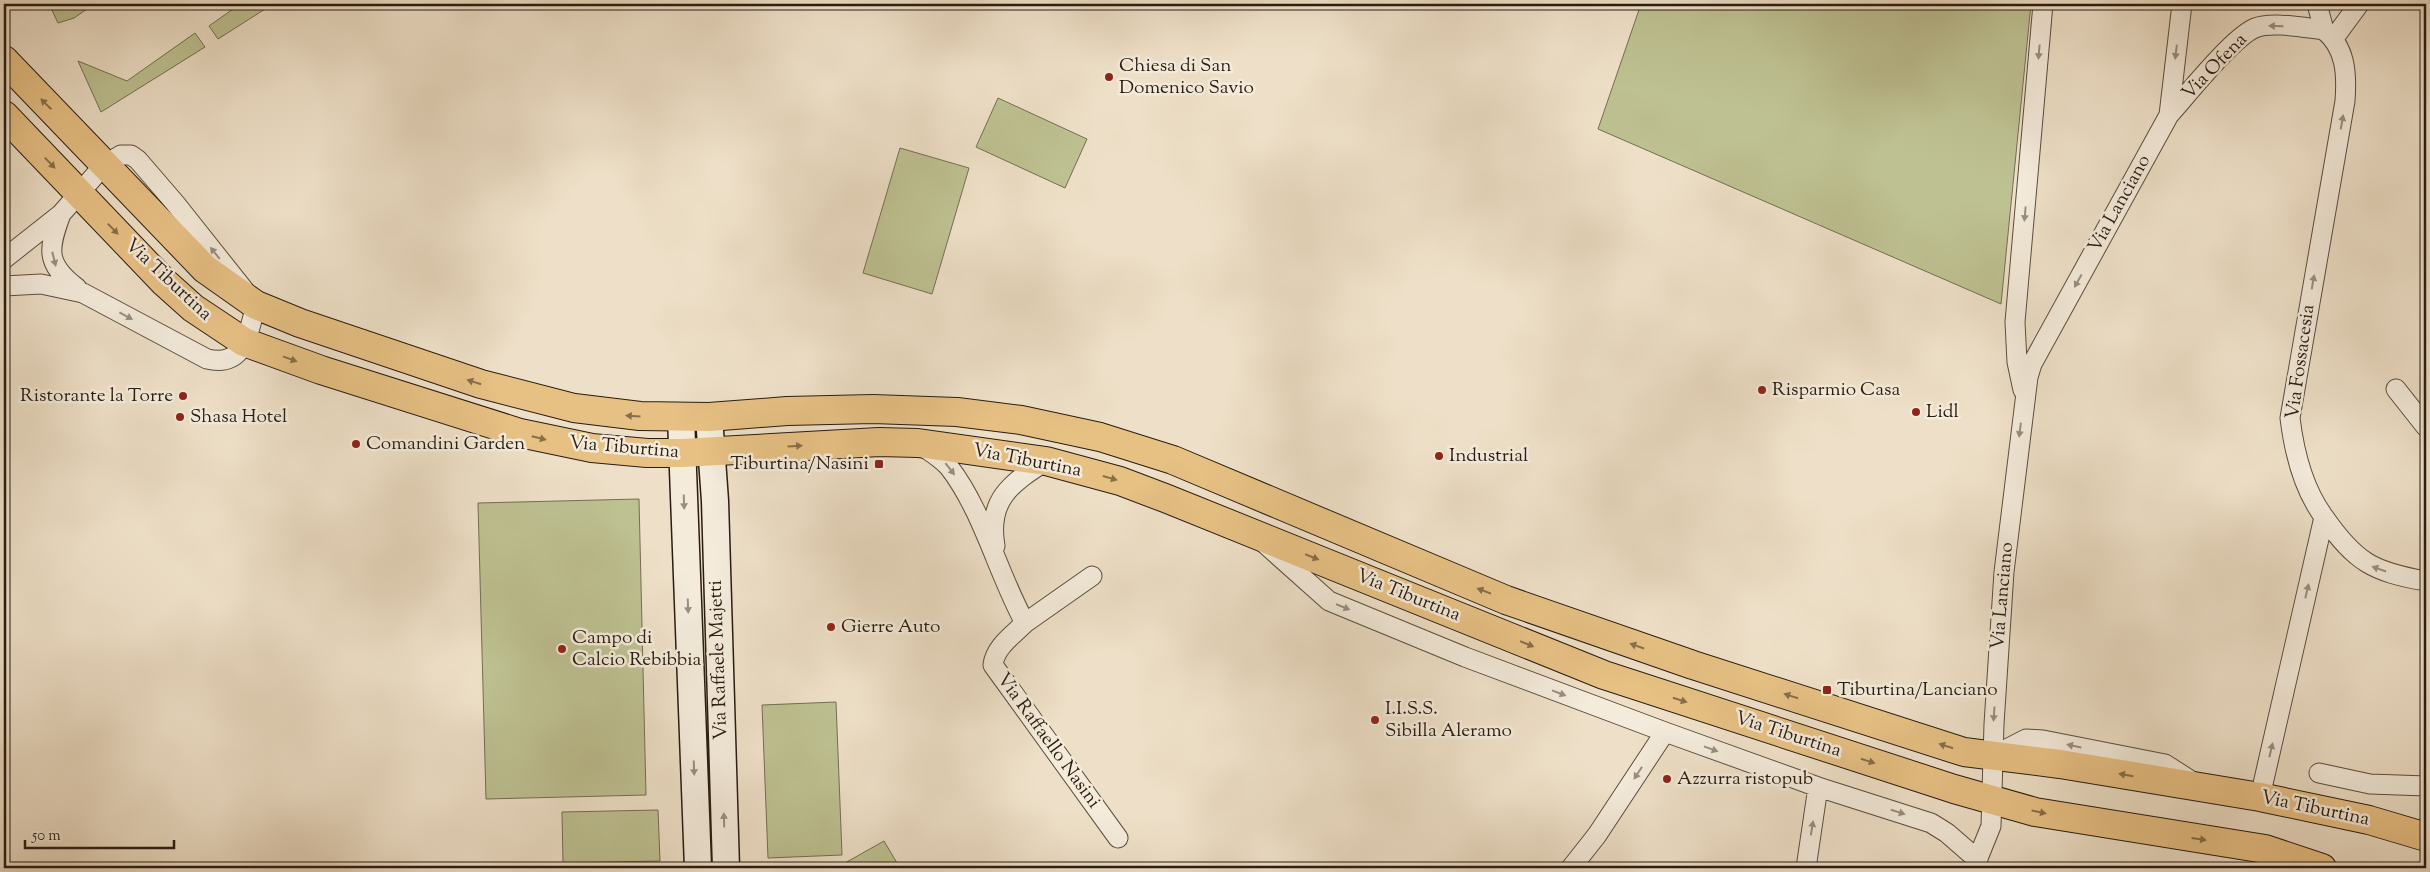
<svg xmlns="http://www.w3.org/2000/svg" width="2430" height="872" font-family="'Sorts Mill Goudy',serif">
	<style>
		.green { fill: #bec192; stroke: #746e52 }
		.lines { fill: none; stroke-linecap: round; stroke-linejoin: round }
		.street-casing { stroke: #5a4d3f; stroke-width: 21 }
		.secondary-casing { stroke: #291c11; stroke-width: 29 }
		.primary-casing { stroke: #291c11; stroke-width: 30 }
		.street { stroke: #f4ebdb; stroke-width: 19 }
		.secondary { stroke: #f4ebdb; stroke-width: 26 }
		.primary { stroke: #e7c084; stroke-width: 28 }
		.oneway { fill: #998e80 }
		.oneway2 { fill: #886e4a }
		.poi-dot { fill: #8f2418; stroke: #f4ebdb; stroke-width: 2 }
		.labels { text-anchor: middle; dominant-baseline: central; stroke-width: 5; stroke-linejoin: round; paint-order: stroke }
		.poi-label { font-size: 19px; fill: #291c11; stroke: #f4ebdb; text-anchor: start }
		.street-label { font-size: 19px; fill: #291c11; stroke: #f4ebdb }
	</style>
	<rect width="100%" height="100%" fill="#eee0c8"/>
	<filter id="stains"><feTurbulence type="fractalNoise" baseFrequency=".004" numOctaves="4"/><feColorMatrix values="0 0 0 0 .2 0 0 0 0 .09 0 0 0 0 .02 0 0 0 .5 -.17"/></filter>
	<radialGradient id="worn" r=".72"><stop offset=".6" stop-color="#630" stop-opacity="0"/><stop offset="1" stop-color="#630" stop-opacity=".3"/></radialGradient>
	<!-- green -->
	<path class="green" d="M49,4H94L74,18L58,23Z
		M240,4H273L218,39L209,26Z
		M1641,4H2031L2001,304L1598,129Z
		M195,33L205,47L101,112L78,61L127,81Z
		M998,98L1087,139L1065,188L976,147Z
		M900,148L969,168L932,294L863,273Z
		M639,499L646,795L486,799L478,503Z
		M836,702L842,855L768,858L762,705Z
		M658,810L660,861L563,863L562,812Z
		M884,841L900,868H836Z"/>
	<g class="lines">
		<defs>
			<path id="street" d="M2317,4L2324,30
				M2334,38L2359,4
				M2169,115C2187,95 2233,37 2255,28C2272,21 2306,28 2324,30
				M61,214C48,249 45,264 77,288
				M4,259L61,214L104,165L121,155H131L138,160L175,203L256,305C248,333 245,368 207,359L83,293L41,284L4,286
				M2396,389L2426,427
				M2023,390L2017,362L2015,322L2043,4
				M922,446C931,452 942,459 949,467C983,511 998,574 1025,623L1092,576
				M2324,517C2355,562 2373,572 2426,581
				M1264,543L1329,601L1465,657L1665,732L1818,787L1931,823L1947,833L1978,860
				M995,546C987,500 1011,483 1046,461
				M1025,623C1013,635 995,647 993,665L1118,838
				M1993,756L2026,739L2043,740L2165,764L2193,782
				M2319,773L2370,784L2426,786
				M2260,797L2324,517C2304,490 2294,451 2290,418L2345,101C2347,74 2346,48 2324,30
				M1571,868L1597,835L1665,732
				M1806,868L1818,787
				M1974,868L1991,826L1994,724L2004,572L2028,377L2032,364L2169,115L2182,4"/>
			<path id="secondary" d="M681,417L698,868
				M709,417L715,501L726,868"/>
			<path id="primary" d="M4,60L205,269L256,305L300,323L481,384L574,408L640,416L709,417L787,411L873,409L957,412L1021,420L1100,437L1173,460L1506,600L1693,665L1964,752L2060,764L2260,797L2369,820L2426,837
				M4,115L164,282L193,308L244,342L321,370L520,433L592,448L647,453H682L879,442L918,443L1046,461L1120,481L1165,498L1604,675L1954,789L2035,812L2265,849L2322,868"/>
		</defs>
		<!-- street casing -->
		<use href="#street" class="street-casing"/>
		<!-- secondary casing -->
		<use href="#secondary" class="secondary-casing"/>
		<!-- primary casing -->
		<use href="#primary" class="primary-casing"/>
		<!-- street -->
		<use href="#street" class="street"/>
		<!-- secondary -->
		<use href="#secondary" class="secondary"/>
		<!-- primary -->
		<use href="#primary" class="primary"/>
	</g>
	<!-- one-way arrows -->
	<defs><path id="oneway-solid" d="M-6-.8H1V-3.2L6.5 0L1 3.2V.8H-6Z" transform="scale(1.25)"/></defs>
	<g class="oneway">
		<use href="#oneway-solid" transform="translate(2276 26) rotate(-179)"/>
		<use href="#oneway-solid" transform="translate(2039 52) rotate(95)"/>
		<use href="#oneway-solid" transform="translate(2176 52) rotate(97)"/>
		<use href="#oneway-solid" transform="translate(2342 122) rotate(-80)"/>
		<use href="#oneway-solid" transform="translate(2025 214) rotate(95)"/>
		<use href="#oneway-solid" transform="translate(215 253) rotate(-129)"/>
		<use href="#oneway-solid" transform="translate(54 259) rotate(76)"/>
		<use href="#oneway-solid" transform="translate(2078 281) rotate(119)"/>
		<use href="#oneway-solid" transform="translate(2313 282) rotate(-80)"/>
		<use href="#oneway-solid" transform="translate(126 316) rotate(28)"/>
		<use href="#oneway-solid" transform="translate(2020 430) rotate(97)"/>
		<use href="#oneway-solid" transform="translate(950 469) rotate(52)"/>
		<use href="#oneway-solid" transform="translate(684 502) rotate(88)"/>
		<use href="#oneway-solid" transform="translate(2379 569) rotate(-161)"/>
		<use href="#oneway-solid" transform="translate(2307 591) rotate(-77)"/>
		<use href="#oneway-solid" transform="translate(688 606) rotate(88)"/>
		<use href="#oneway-solid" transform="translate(1343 607) rotate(22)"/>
		<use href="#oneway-solid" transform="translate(1559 693) rotate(21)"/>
		<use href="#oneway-solid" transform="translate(1994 714) rotate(94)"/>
		<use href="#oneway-solid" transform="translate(2074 746) rotate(-168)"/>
		<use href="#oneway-solid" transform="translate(1711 749) rotate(20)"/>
		<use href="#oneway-solid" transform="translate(2271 750) rotate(-77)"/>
		<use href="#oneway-solid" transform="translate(694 768) rotate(88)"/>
		<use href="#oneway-solid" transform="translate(1638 773) rotate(123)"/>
		<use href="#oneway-solid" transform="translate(1898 812) rotate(17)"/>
		<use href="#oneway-solid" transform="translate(724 820) rotate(-92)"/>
		<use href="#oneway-solid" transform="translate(1812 828) rotate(-81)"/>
	</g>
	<g class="oneway2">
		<use href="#oneway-solid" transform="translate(46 104) rotate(-135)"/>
		<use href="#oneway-solid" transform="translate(50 163) rotate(46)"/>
		<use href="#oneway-solid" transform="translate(113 229) rotate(46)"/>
		<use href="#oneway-solid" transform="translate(290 359) rotate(20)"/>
		<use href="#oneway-solid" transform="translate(474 382) rotate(-162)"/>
		<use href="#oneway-solid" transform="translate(633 416) rotate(-177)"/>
		<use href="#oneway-solid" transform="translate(539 438) rotate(14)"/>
		<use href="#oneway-solid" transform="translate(795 446) rotate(-4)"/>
		<use href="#oneway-solid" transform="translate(1110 478) rotate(16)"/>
		<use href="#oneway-solid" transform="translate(1312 557) rotate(22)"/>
		<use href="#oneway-solid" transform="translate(1484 591) rotate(-159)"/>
		<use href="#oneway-solid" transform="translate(1527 644) rotate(22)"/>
		<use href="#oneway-solid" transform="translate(1637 646) rotate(-161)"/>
		<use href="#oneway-solid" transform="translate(1791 696) rotate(-162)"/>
		<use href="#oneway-solid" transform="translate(1680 700) rotate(18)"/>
		<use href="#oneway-solid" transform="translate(1946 746) rotate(-162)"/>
		<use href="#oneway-solid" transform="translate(1868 761) rotate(18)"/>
		<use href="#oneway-solid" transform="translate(2126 775) rotate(-170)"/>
		<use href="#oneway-solid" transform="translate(2039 812) rotate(12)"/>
		<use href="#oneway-solid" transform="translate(2199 839) rotate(8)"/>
	</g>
	<!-- markers -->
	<g class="poi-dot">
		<circle cx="1109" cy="77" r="5"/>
		<circle cx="1762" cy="390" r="5"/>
		<circle cx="183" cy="396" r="5"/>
		<circle cx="1916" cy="412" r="5"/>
		<circle cx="180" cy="417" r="5"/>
		<circle cx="356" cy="444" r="5"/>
		<circle cx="1439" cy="456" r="5"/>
		<rect x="874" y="459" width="10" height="10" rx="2.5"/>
		<circle cx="831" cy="627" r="5"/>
		<circle cx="562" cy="649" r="5"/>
		<rect x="1822" y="685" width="10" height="10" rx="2.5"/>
		<circle cx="1375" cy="720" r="5"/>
		<circle cx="1667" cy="779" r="5"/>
	</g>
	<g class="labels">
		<!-- poi labels -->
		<g class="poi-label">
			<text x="1119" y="66">Chiesa di San<tspan x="1119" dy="22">Domenico Savio</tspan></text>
			<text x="1772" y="390">Risparmio Casa</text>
			<text x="173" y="396" text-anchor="end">Ristorante la Torre</text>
			<text x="1926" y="412">Lidl</text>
			<text x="190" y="417">Shasa Hotel</text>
			<text x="366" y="444">Comandini Garden</text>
			<text x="1449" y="456">Industrial</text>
			<text x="869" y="464" text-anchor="end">Tiburtina/Nasini</text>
			<text x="841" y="627">Gierre Auto</text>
			<text x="572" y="638">Campo di<tspan x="572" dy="22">Calcio Rebibbia</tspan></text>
			<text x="1837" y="690">Tiburtina/Lanciano</text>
			<text x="1385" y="709">I.I.S.S.<tspan x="1385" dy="22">Sibilla Aleramo</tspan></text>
			<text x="1677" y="779">Azzurra ristopub</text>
		</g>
		<!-- street labels -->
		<g class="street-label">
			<text transform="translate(2215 67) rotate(-46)">Via Ofena</text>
			<text transform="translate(2120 204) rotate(-61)">Via Lanciano</text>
			<text transform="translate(168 280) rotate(43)">Via Tiburtina</text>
			<text transform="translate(2301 362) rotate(-82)">Via Fossacesia</text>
			<text transform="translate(624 448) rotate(5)">Via Tiburtina</text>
			<text transform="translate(1027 461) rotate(11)">Via Tiburtina</text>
			<text transform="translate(1408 596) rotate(22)">Via Tiburtina</text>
			<text transform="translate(2003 596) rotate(-85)">Via Lanciano</text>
			<text transform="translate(719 660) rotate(-92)">Via Raffaele Majetti</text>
			<text transform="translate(1788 735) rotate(18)">Via Tiburtina</text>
			<text transform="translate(1048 741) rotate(54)">Via Raffaello Nasini</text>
			<text transform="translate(2315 809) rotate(12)">Via Tiburtina</text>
		</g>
	</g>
	<!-- margin -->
	<rect width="2430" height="872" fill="none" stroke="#eee0c8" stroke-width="20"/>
	<rect x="5" y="5" width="2420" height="862" fill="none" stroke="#291c11" stroke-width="2.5"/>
	<rect x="10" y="10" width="2410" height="852" fill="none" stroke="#291c11"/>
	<!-- scale -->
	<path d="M25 840v8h149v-8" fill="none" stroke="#291c11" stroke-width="2.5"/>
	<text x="32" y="840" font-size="15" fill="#291c11" stroke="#f4ebdb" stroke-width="4" paint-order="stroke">50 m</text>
	<rect width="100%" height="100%" filter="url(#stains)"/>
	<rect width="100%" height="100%" fill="url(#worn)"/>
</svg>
